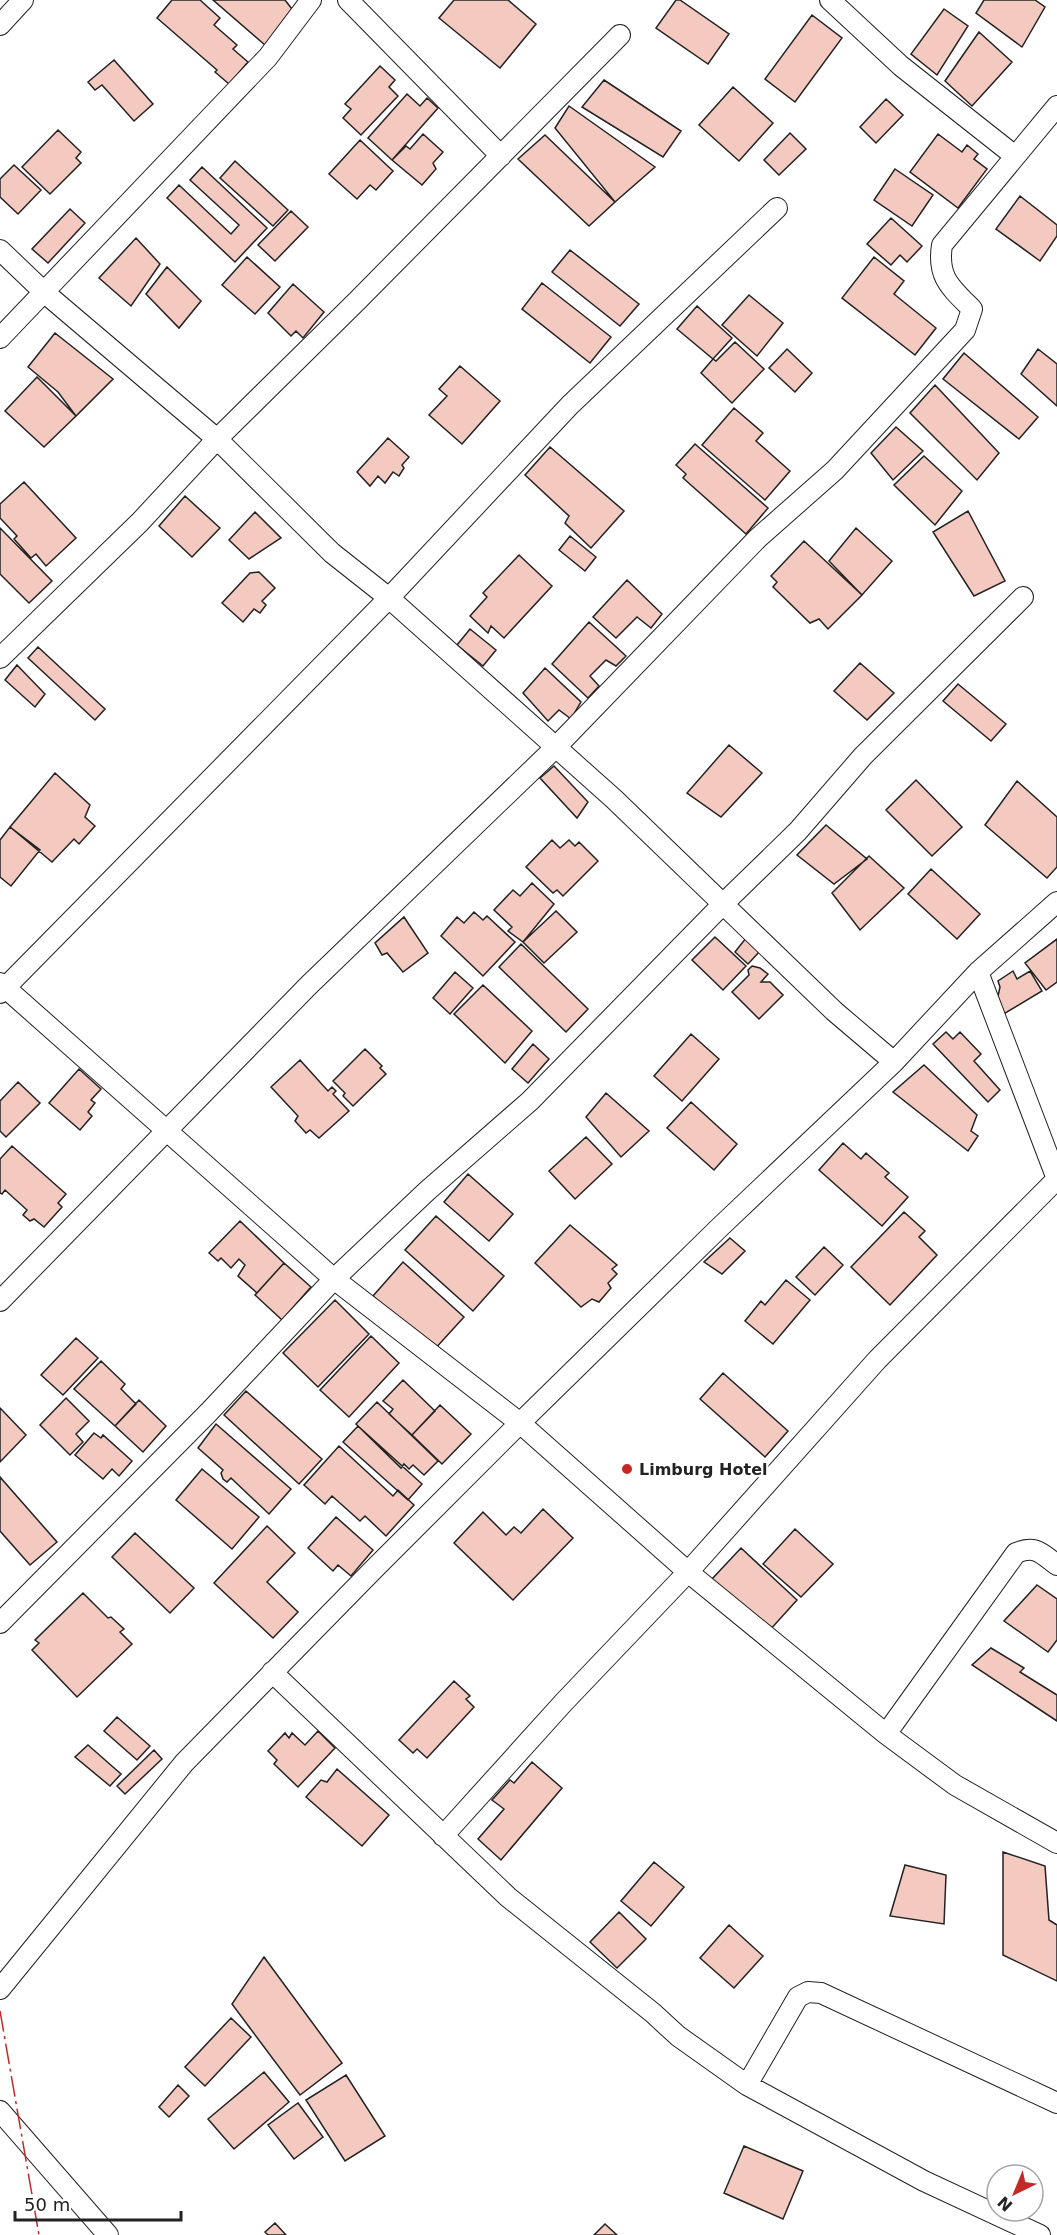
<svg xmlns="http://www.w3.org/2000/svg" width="1057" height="2235" font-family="'DejaVu Sans',sans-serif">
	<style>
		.building { fill: #f3c9c0; stroke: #222; stroke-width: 1.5 }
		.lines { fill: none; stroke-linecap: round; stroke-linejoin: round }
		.street-casing { stroke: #222; stroke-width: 22 }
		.street { stroke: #fff; stroke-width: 20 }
		.power { stroke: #c62828; stroke-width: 1.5; stroke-dasharray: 21 4.5 3 4.5; stroke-linecap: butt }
		.poi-dot { fill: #c62828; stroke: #fff; stroke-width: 2 }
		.labels { text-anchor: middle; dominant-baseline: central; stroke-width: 4.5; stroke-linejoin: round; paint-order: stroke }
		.poi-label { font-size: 16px; font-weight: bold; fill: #222; stroke: #fff; text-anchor: start }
	</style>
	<rect width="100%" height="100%" fill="#fff"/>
	<!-- building -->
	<path class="building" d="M172,0H200L220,18L214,25L237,45L233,49L248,62L229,84L215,72L217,70L157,18Z
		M213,0H285L292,9L265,45Z
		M454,0H508L536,24L500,68L439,18Z
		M676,0H680L729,34L708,64L656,28Z
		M984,0H1035L1045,7L1022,47L976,13Z
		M944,9L968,26L937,75L911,54Z
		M812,15L842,38L795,102L765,79Z
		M979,32L1012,62L972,106L945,81Z
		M114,60L153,104L134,121L102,85L95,90L88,82Z
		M380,66L395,80L389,87L398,96L361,135L343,118L351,109L345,104Z
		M604,80L681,131L663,157L582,107Z
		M733,87L773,123L739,161L699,125Z
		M407,94L420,106L427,98L438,108L392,160L368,138Z
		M886,99L903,115L876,143L860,127Z
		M569,106L655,167L615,202L555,128Z
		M58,130L81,152L76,158L81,163L50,194L22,167Z
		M790,133L806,149L779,175L764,160Z
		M423,134L443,152L433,163L436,169L422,185L392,160L406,146L410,149Z
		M938,134L962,152L967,145L978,154L974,159L987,169L958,208L910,172Z
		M545,135L615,202L589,226L518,159Z
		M360,140L393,171L376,190L370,185L357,199L329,174Z
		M235,161L288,210L273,226L220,178Z
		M14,165L41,190L18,214L0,197V179Z
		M202,167L267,228L235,262L167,198L179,185L231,234L239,225L190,180Z
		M895,169L933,195L912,226L874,200Z
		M1020,196L1057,225V236L1040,261L996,229Z
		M70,209L85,223L48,263L32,249Z
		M291,211L308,227L275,261L258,245Z
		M891,218L922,246L907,262L900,255L891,265L867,244Z
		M136,238L160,264L131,306L99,278Z
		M570,250L639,304L620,326L552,272Z
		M247,257L280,287L255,314L222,285Z
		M874,257L904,281L894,294L936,328L915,355L842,298Z
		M167,267L201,301L179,328L146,294Z
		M542,283L611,337L590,363L522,309Z
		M293,284L324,312L303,338L296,331L291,336L268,313Z
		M749,295L783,323L757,356L722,325Z
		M697,306L732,338L713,359L677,329Z
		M55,333L113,379L76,416L58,392L28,367Z
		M735,342L764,369L732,403L701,373L713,359L716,361Z
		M787,349L812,373L795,392L769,368Z
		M1038,349L1057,364V406L1021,374Z
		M964,353L1038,417L1019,439L943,379Z
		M460,366L500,401L462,444L429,415L447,396L439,389Z
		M37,377L76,416L44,447L5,411Z
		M935,385L999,453L977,480L910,413Z
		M734,408L763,433L756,441L790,471L765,500L702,445Z
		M896,427L923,451L893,480L871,453Z
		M388,438L409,457L402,465L404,468L399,476L393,472L385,483L378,476L370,486L357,472Z
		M695,444L768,508L746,534L683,478L686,474L676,465Z
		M550,447L624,511L591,548L565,523L569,516L525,475Z
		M924,456L962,491L935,525L894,485Z
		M24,482L76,538L46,566L36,554L31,558L14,539L17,536L0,518V504Z
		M185,496L220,528L192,557L159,526Z
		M968,511L1005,581L974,596L933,532Z
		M255,512L281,538L249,559L229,540Z
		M0,528L52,581L29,603L0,574Z
		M856,528L892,561L862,595L829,561Z
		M570,536L596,557L585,571L559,550Z
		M804,541L862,595L828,629L819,619L810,623L773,587L777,582L771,576Z
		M519,555L552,586L504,638L491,626L488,633L470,616L487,597L483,593Z
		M259,572L275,588L262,601L266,605L260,613L254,609L243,622L222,603L250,573Z
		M627,580L662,614L651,628L637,617L616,638L593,617Z
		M589,622L626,656L616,666L606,660L590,676L599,686L588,698L552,664Z
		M470,629L496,650L483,666L457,645Z
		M38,647L105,709L95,720L28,658Z
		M860,663L894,693L867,720L834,691Z
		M17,665L45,694L35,707L5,680Z
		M545,668L581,702L571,719L559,710L548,721L523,693Z
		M958,684L1006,724L991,741L943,701Z
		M729,745L762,773L721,817L687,793Z
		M554,766L588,802L577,818L540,778Z
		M55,773L90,805L85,817L95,826L79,844L74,839L52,862L10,827Z
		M916,780L962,827L932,856L886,810Z
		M1017,781L1057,817V867L1047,878L985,825Z
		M826,825L867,859L834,884L797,855Z
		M10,827L40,850L11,886L0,877V840Z
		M552,840L560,848L569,840L575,846L579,842L598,861L563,896L557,890L553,893L526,867Z
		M869,856L904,888L860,930L832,893Z
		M931,869L980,914L957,939L908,894Z
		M532,883L554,904L523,942L508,931L512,927L494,910L513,890L520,896Z
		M556,911L577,932L544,963L523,942Z
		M474,912L483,920L487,916L515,942L483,976L441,936L457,917L464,923Z
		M404,917L428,953L403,972L387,953L382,955L375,943Z
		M715,937L746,966L723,990L692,960Z
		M746,938L760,951L748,964L735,952Z
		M1057,939V982L1046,990L1025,963Z
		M521,944L588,1009L566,1032L499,967Z
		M752,966L760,968L768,974L761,982H770L783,995L759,1019L732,992L749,975L748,970Z
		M1013,971L1017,979L1030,971L1042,991L1002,1015L996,1005L1000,987L998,981Z
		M455,972L473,988L450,1014L433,998Z
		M483,985L532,1031L505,1063L454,1014Z
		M946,1032L953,1039L960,1032L981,1054L974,1061L1000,1090L988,1102L933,1044Z
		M691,1034L719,1059L682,1101L654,1076Z
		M533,1044L549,1059L528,1083L512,1069Z
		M365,1049L382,1066L380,1068L386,1074L353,1106L343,1096L345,1093L333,1081Z
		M300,1060L328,1091L332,1087L336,1091L333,1094L349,1111L319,1138L310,1130L306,1133L295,1121L298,1116L271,1087Z
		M924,1065L977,1115L971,1131L978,1136L968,1151L893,1092Z
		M79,1069L101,1089L91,1100L95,1103L88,1112L92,1116L80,1130L49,1103Z
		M18,1082L40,1103L6,1137L0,1131V1101Z
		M606,1093L649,1131L621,1157L586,1117Z
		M691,1102L737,1144L714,1170L667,1128Z
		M586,1137L612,1164L575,1199L549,1171Z
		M843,1143L861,1159L866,1153L889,1173L885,1177L908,1197L882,1226L819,1170Z
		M12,1146L66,1194L58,1203L62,1207L44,1227L34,1219L30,1221L23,1215L27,1210L5,1190L2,1194L0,1193V1159Z
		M468,1174L513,1214L489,1241L444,1202Z
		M904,1212L925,1231L919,1237L937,1255L890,1305L851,1267Z
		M436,1216L504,1276L473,1311L405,1250Z
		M240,1221L284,1263L257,1293L238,1276L245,1265L239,1259L231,1268L221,1258L218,1261L209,1253Z
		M570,1225L617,1265L612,1269L617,1274L608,1283L611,1288L599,1302L592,1299L581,1307L535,1263Z
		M730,1238L745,1251L722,1274L704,1262Z
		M824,1247L843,1265L815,1295L796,1277Z
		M403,1262L464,1317L433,1351L373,1296Z
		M284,1263L311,1287L282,1320L255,1295Z
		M786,1280L810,1300L773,1344L745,1321L761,1301L765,1305Z
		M335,1300L369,1334L318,1387L283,1353Z
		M371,1336L399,1363L349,1417L320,1390Z
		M76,1338L98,1358L63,1395L41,1375Z
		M101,1361L125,1384L121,1389L136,1404L115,1426L74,1389Z
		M723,1373L788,1431L765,1457L700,1399Z
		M403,1380L435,1411L412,1435L389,1414L393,1409L383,1401Z
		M246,1391L322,1459L299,1484L224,1415Z
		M66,1398L89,1421L76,1434L83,1442L70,1455L40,1425Z
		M139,1400L166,1426L143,1452L115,1426Z
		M377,1402L438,1461L424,1475L413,1465L409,1469L404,1464L401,1468L356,1424Z
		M440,1405L471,1434L442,1464L412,1435Z
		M0,1408L26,1435L0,1462Z
		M216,1424L291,1489L269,1514L231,1478L227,1482L223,1479L221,1473L223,1470L198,1448Z
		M358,1426L422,1484L408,1500L343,1442Z
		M94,1433L101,1438L103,1435L132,1461L119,1476L112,1469L103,1479L75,1455Z
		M339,1446L393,1496L398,1490L414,1505L386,1536L365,1516L360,1521L332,1496L325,1504L304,1485Z
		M202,1469L259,1517L232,1549L176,1500Z
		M0,1477L57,1542L30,1565L0,1531Z
		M543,1509L573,1538L513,1600L454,1543L483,1512L506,1535L514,1527L521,1533Z
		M336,1517L373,1550L351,1576L338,1565L333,1571L308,1548Z
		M267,1526L295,1553L267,1582L298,1612L273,1638L214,1583Z
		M795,1529L833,1564L801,1597L763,1564Z
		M135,1533L194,1588L170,1613L112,1557Z
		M741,1548L797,1600L769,1631L712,1579Z
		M1037,1585L1057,1599V1640L1048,1652L1004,1621Z
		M83,1593L108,1618L111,1617L124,1629L120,1632L132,1644L77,1697L32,1650L39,1643L35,1640Z
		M991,1648L1024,1668L1020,1672L1057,1695V1721L972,1665Z
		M454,1681L470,1696L466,1699L474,1707L427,1758L417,1749L413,1753L399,1740Z
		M117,1717L150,1746L137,1760L104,1731Z
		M318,1731L335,1748L298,1787L274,1764L277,1760L268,1751L285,1733L289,1738L292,1733L305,1745Z
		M88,1745L121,1774L110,1786L75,1757Z
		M154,1750L162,1759L125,1794L117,1786Z
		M532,1762L562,1788L501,1860L478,1839L504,1809L492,1800L510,1780L514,1783Z
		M337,1769L389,1815L362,1846L306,1797L321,1780L327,1782Z
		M1003,1852L1045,1866L1049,1920L1057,1925V1981L1003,1955Z
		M654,1862L684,1887L651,1926L621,1901Z
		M905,1865L946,1875L944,1924L890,1916Z
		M619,1912L646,1939L617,1968L590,1942Z
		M729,1925L763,1956L734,1988L700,1958Z
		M264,1957L342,2063L300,2095L232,2004Z
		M231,2018L251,2037L205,2086L185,2067Z
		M264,2072L289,2102L234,2149L208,2119Z
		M346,2075L385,2136L345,2161L306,2100Z
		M178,2085L189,2096L169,2117L159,2107Z
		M298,2103L323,2137L294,2159L268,2125Z
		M744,2146L803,2171L783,2219L724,2193Z
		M275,2223L286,2235H268L265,2232Z
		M605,2224L617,2235H594Z"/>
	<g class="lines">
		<defs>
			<path id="street" d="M348,0L501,156
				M830,0L901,66L1015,156
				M0,25L23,0
				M0,250L45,293L217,439L332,553L389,598L614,799L834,1011L894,1062
				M0,338L268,57L311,0
				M0,658L140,522L217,439L357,301L620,35
				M0,983L334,1279L520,1423L688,1572L886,1734L955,1785L1057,1843
				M0,993L389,598L570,405L777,208
				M0,1301L309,985L556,747L758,538L835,470L965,330L972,309C950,287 937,277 942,245L1057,106
				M0,1623L209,1412L334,1279L427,1191L530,1101L723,904L798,831L863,756L1023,597
				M272,1672L508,1897L653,2013L678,2036L747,2085L924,2181L1040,2235
				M886,1734L1016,1553C1036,1545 1041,1553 1057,1565
				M443,1836L564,1702L688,1572L877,1360L1057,1179L978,972
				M0,1989L184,1763L373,1570L520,1423L719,1228L894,1062L978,972L1057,902
				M747,2085L798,1997L808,1992L821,1993L1057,2103
				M0,2111L108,2235"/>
		</defs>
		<!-- street casing -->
		<use href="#street" class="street-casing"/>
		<!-- street -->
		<use href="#street" class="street"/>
		<!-- power -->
		<path class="power" d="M0,2011L39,2235"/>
	</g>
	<!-- markers -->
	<circle class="poi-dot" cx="627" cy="1469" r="6"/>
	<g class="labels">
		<!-- poi labels -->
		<g class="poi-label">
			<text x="639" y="1469">Limburg Hotel</text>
		</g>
	</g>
	<!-- north arrow -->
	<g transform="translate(1015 2193) rotate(223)"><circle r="28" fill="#ffffff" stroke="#a7a7a7" stroke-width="1.5"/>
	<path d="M0-4.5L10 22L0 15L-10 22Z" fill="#c62828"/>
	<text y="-9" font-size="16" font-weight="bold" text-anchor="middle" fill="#222222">N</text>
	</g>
	<!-- scale -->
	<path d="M15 2211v9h166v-9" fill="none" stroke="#222222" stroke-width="3"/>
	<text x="24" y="2211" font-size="18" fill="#222222" stroke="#ffffff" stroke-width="4.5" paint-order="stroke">50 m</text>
</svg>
